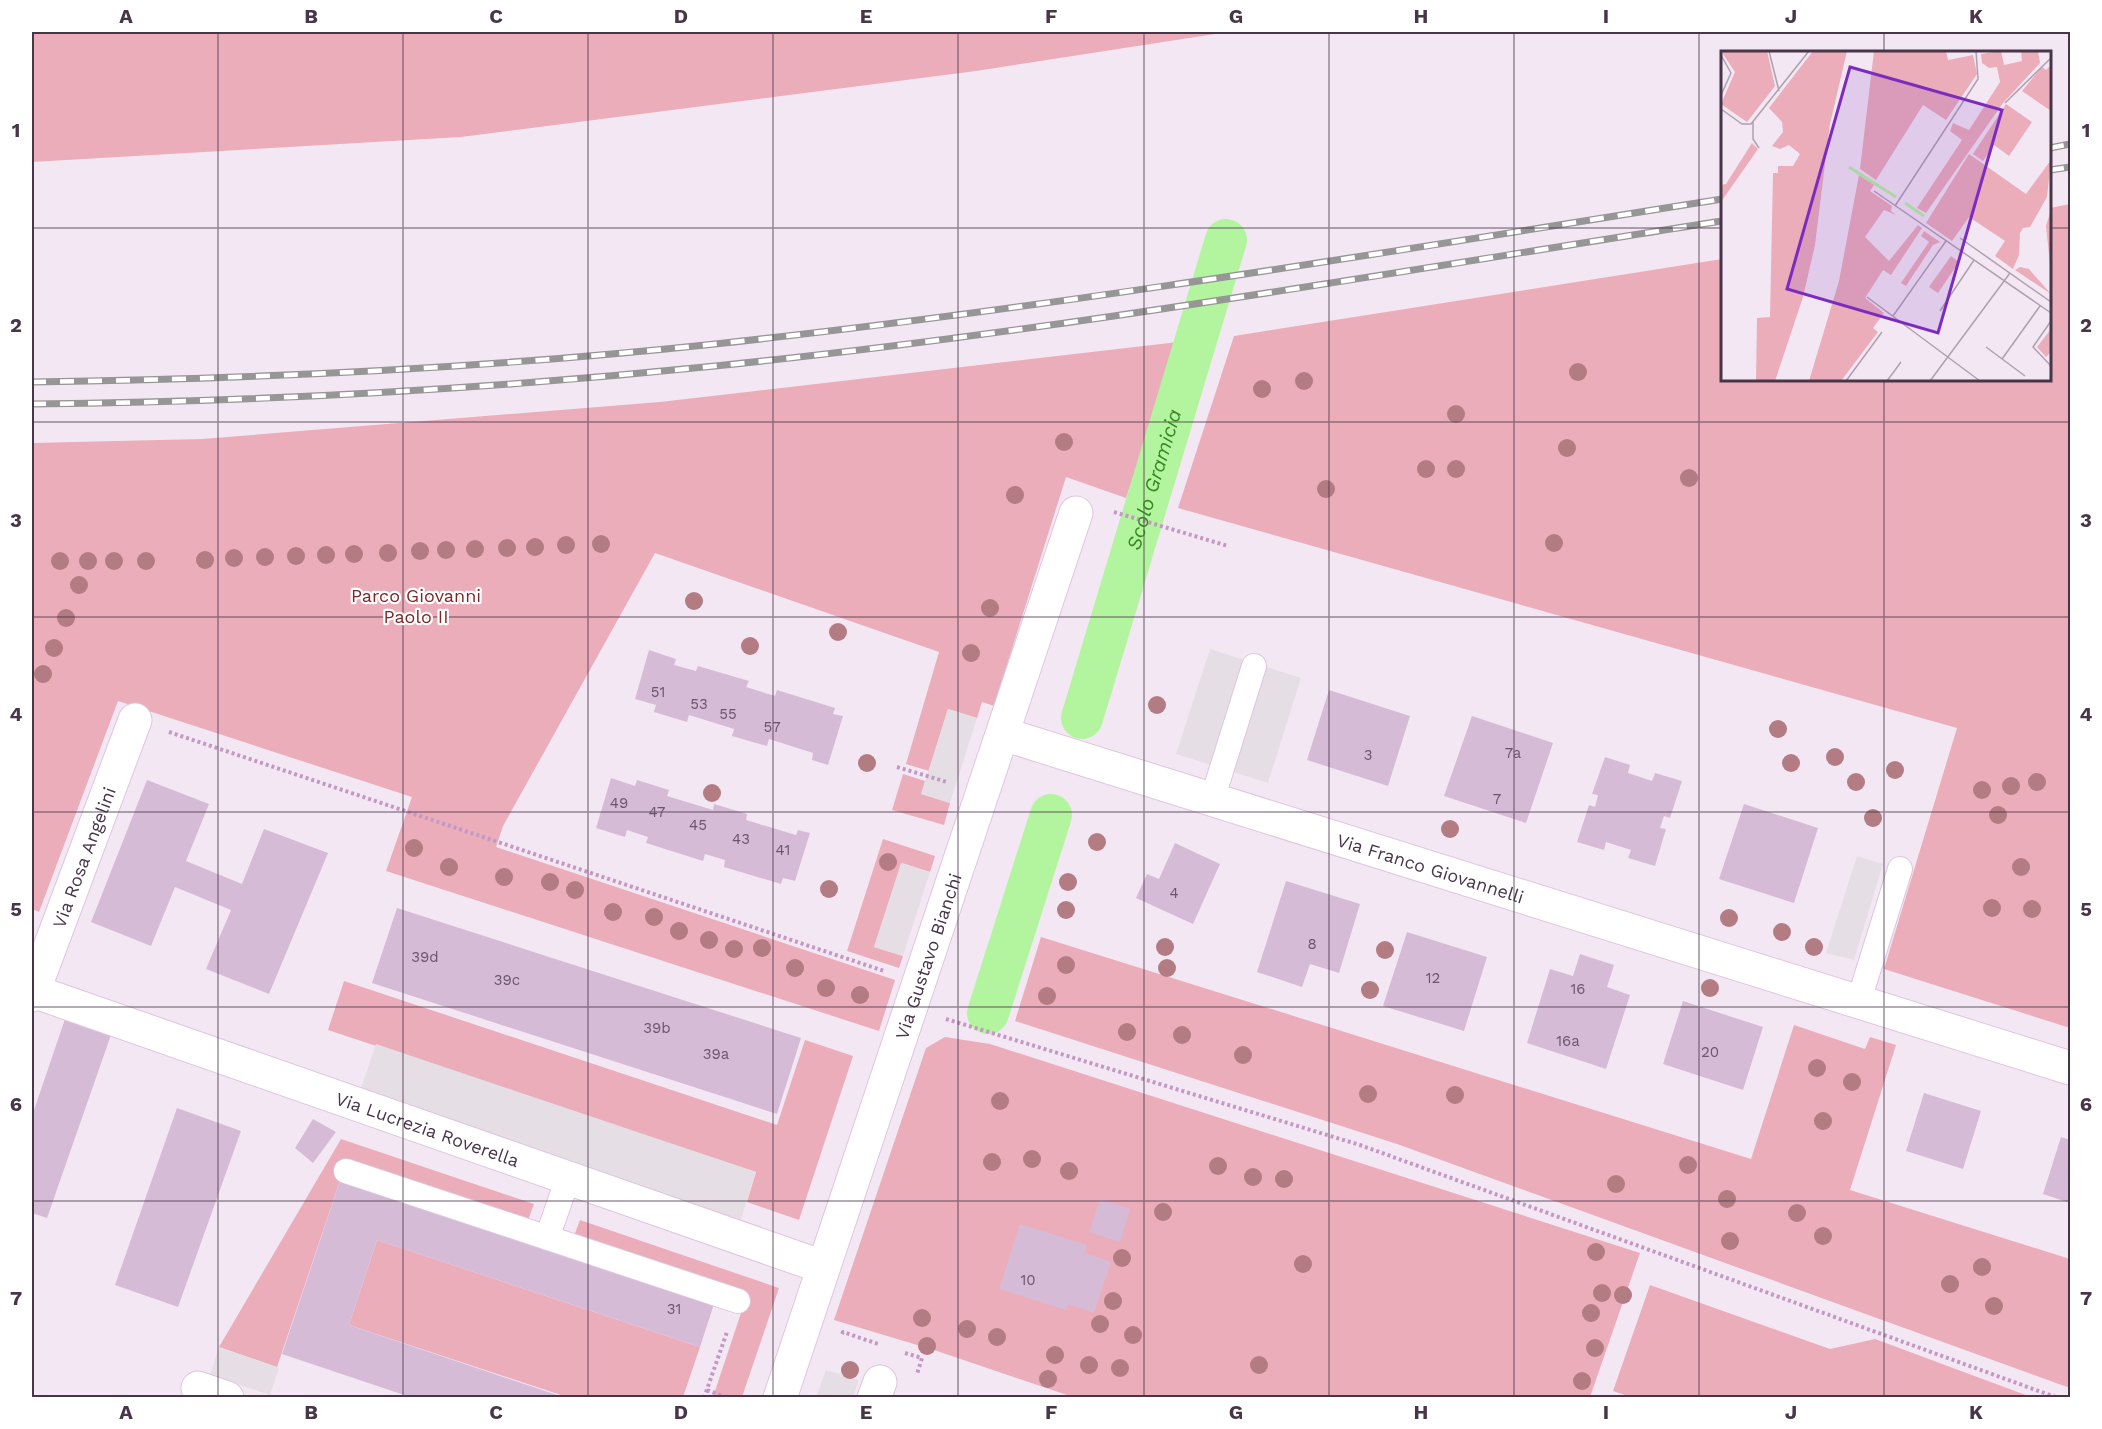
<svg xmlns="http://www.w3.org/2000/svg" width="2102" height="1429" font-family="'Work Sans',sans-serif">
	<style>
		.green { fill: #ebadb9 }
		.parking { fill: #e5dfe5 }
		.lines { fill: none; stroke-linecap: round; stroke-linejoin: round }
		.canal { stroke: #b3f59f; stroke-width: 42 }
		.building { fill: #d6bbd7 }
		.lane-casing { stroke: #dec6de; stroke-width: 26 }
		.street-casing { stroke: #dec6de; stroke-width: 35 }
		.path { stroke: #c399c3; stroke-width: 4; stroke-dasharray: 3 3; stroke-linecap: butt }
		.lane { stroke: #fff; stroke-width: 24 }
		.street { stroke: #fff; stroke-width: 33 }
		.rail-casing { stroke: #969696; stroke-width: 7 }
		.rail { stroke: #fff; stroke-width: 4.5; stroke-dasharray: 14; stroke-linecap: butt }
		.tree { fill: #b37c83 }
		.grid { fill: none; stroke: #473548; stroke-width: 1.5; stroke-opacity: 0.55 }
		.labels { text-anchor: middle; dominant-baseline: central; stroke-width: 4.5; stroke-linejoin: round; paint-order: stroke }
		.number-label { font-size: 15px; fill: #6b566c }
		.park-label { font-size: 18px; fill: #7d2527; stroke: #fff }
		.street-label { font-size: 18px; fill: #473548; stroke: #fff }
		.water-label { font-size: 20px; font-style: italic; fill: #388721; stroke: #fff }
		.inset-river { fill: none; stroke: #b3f59f; stroke-width: 3 }
		.inset-road { fill: none; stroke: #afa0af; stroke-width: 1.5 }
		.view { fill: #7b2cbf; fill-opacity: 0.15; stroke: #7b2cbf; stroke-width: 3 }
		.inset-edge { fill: none; stroke: #473548; stroke-width: 3 }
		.neatline { fill: none; stroke: #473548; stroke-width: 2 }
		.grid-label { font-size: 20px; text-anchor: middle; font-weight: bold; fill: #473548 }
	</style>
	<rect width="100%" height="100%" fill="#f4e7f4"/>
	<!-- green -->
	<path class="green" d="M32,32H1228L976,71L461,137L32,162Z
		M2070,204V1028L1884,969L1957,728L1178,508L1234,336L1722,259V380H2050V208Z
		M1178,342L1126,498L1066,477L994,706L982,702L977,718L948,709L929,771L906,764L939,652L655,553L503,826L496,847L895,980L879,1031L386,871L412,797L118,701L39,912L32,909V443L202,439L660,402Z
		M903,774L925,781L922,794L950,803L944,825L892,810Z
		M883,839L935,856L930,872L902,863L874,947L903,956L899,968L847,951Z
		M1041,937L1751,1159L1794,1025L1865,1049L1870,1037L1896,1045L1850,1190L2070,1259V1388L1397,1144L1015,1021Z
		M344,981L777,1125L805,1040L853,1056L799,1220L747,1202L756,1172L328,1030Z
		M945,1037L990,1044L1640,1253L1590,1397H1073L937,1351L834,1320L926,1048Z
		M341,1139L534,1204L528,1220L347,1160L277,1367L219,1347Z
		M580,1220L779,1288L742,1397H713L747,1295L574,1236Z
		M377,1240L700,1347L683,1397H567L349,1325Z
		M1650,1285L1830,1349L1875,1339L2031,1397H1631L1613,1391Z"/>
	<!-- parking -->
	<path class="parking" d="M1210,649L1301,678L1268,783L1176,754Z
		M948,709L977,718L950,803L921,794Z
		M1857,856L1883,864L1854,960L1826,953Z
		M901,863L930,872L903,956L874,947Z
		M376,1044L756,1172L740,1222L359,1094Z
		M219,1347L279,1368L270,1395L210,1375Z
		M826,1370L859,1380L853,1397H816Z"/>
	<g class="lines">
		<!-- canal -->
		<g class="canal">
			<path id="s1" d="M1082,718L1226,240"/>
			<path d="M988,1013L1051,815"/>
		</g>
	</g>
	<!-- building -->
	<path class="building" d="M649,650L676,659L674,665L696,671L698,666L749,681L746,687L775,696L777,690L835,708L833,714L843,716L828,765L812,760L813,753L769,739L767,746L732,736L734,729L689,715L687,722L654,712L656,705L635,699Z
		M1329,690L1410,716L1388,786L1307,760Z
		M1472,716L1553,743L1526,823L1444,796Z
		M1605,757L1630,765L1628,773L1652,781L1655,773L1682,781L1670,818L1664,816L1660,828L1666,829L1655,866L1628,858L1631,850L1606,842L1604,850L1577,842L1589,805L1595,807L1598,795L1592,794Z
		M611,778L635,786L637,780L669,790L667,796L713,810L714,804L747,814L746,820L796,835L798,830L810,833L795,881L783,878L781,884L724,867L725,860L705,854L703,861L646,843L648,837L627,830L625,837L596,828Z
		M147,780L209,804L186,861L242,884L264,829L328,853L269,994L206,969L231,910L175,887L151,946L91,922Z
		M1744,804L1818,828L1794,903L1719,879Z
		M1175,843L1220,864L1193,924L1136,898L1147,874L1159,879Z
		M1286,881L1360,904L1339,973L1310,964L1302,987L1257,972Z
		M397,908L801,1038L777,1114L372,983Z
		M1407,932L1487,957L1464,1031L1383,1006Z
		M1580,954L1614,965L1607,987L1630,995L1606,1069L1527,1043L1550,969L1573,976Z
		M1683,1001L1763,1027L1743,1090L1663,1064Z
		M66,1016L112,1032L47,1218L32,1213V1116Z
		M1924,1093L1981,1111L1963,1169L1906,1151Z
		M177,1108L241,1131L178,1307L115,1285Z
		M313,1119L336,1132L313,1163L295,1148Z
		M2061,1137L2070,1140V1203L2043,1194Z
		M341,1178L715,1301L700,1347L377,1240L349,1325L566,1398H413L282,1354Z
		M1100,1199L1130,1209L1120,1242L1089,1232Z
		M1020,1224L1087,1245L1085,1253L1111,1262L1094,1313L1068,1304L1066,1310L999,1289Z"/>
	<g class="lines">
		<defs>
			<path id="lane" d="M1212,800L1254,666
				M1859,1000L1900,869
				M346,1171L738,1301
				M547,1238L568,1178"/>
			<g id="street">
				<path id="s2" d="M1003,734L2070,1068"/>
				<path id="s3" d="M33,991L823,1267"/>
				<path id="s4" d="M32,995L135,720"/>
				<path d="M198,1388L227,1398"/>
				<path id="s5" d="M780,1398L1076,513"/>
				<path d="M874,1398L880,1382"/>
			</g>
		</defs>
		<!-- lane casing -->
		<use href="#lane" class="lane-casing"/>
		<!-- street casing -->
		<use href="#street" class="street-casing"/>
		<!-- path -->
		<path class="path" d="M1114,512L1228,546
			M169,732L884,971
			M897,767L947,782
			M946,1019L1360,1145L2058,1398
			M842,1334L843,1332L878,1344
			M905,1353L922,1358L917,1374
			M707,1390L728,1398
			M704,1398L727,1332"/>
		<!-- lane -->
		<use href="#lane" class="lane"/>
		<!-- street -->
		<use href="#street" class="street"/>
		<defs>
			<path id="rail" d="M2050,148L2070,144
				M2050,170L2070,167
				M32,382C259,379 488,368 715,344C1052,308 1388,252 1722,199
				M32,404C260,402 488,389 715,366C1052,332 1388,273 1722,221"/>
		</defs>
		<!-- rail casing -->
		<use href="#rail" class="rail-casing"/>
		<!-- rail -->
		<use href="#rail" class="rail"/>
	</g>
	<!-- trees -->
	<g class="tree">
		<circle cx="1578" cy="372" r="9"/>
		<circle cx="1304" cy="381" r="9"/>
		<circle cx="1262" cy="389" r="9"/>
		<circle cx="1456" cy="414" r="9"/>
		<circle cx="1064" cy="442" r="9"/>
		<circle cx="1567" cy="448" r="9"/>
		<circle cx="1426" cy="469" r="9"/>
		<circle cx="1456" cy="469" r="9"/>
		<circle cx="1689" cy="478" r="9"/>
		<circle cx="1326" cy="489" r="9"/>
		<circle cx="1015" cy="495" r="9"/>
		<circle cx="1554" cy="543" r="9"/>
		<circle cx="601" cy="544" r="9"/>
		<circle cx="566" cy="545" r="9"/>
		<circle cx="535" cy="547" r="9"/>
		<circle cx="507" cy="548" r="9"/>
		<circle cx="475" cy="549" r="9"/>
		<circle cx="446" cy="550" r="9"/>
		<circle cx="420" cy="551" r="9"/>
		<circle cx="388" cy="553" r="9"/>
		<circle cx="354" cy="554" r="9"/>
		<circle cx="326" cy="555" r="9"/>
		<circle cx="296" cy="556" r="9"/>
		<circle cx="265" cy="557" r="9"/>
		<circle cx="234" cy="558" r="9"/>
		<circle cx="205" cy="560" r="9"/>
		<circle cx="60" cy="561" r="9"/>
		<circle cx="88" cy="561" r="9"/>
		<circle cx="114" cy="561" r="9"/>
		<circle cx="146" cy="561" r="9"/>
		<circle cx="79" cy="585" r="9"/>
		<circle cx="694" cy="601" r="9"/>
		<circle cx="990" cy="608" r="9"/>
		<circle cx="66" cy="618" r="9"/>
		<circle cx="838" cy="632" r="9"/>
		<circle cx="750" cy="646" r="9"/>
		<circle cx="54" cy="648" r="9"/>
		<circle cx="971" cy="653" r="9"/>
		<circle cx="43" cy="674" r="9"/>
		<circle cx="1157" cy="705" r="9"/>
		<circle cx="1778" cy="729" r="9"/>
		<circle cx="1835" cy="757" r="9"/>
		<circle cx="867" cy="763" r="9"/>
		<circle cx="1791" cy="763" r="9"/>
		<circle cx="1895" cy="770" r="9"/>
		<circle cx="1856" cy="782" r="9"/>
		<circle cx="2037" cy="782" r="9"/>
		<circle cx="2011" cy="786" r="9"/>
		<circle cx="1982" cy="790" r="9"/>
		<circle cx="712" cy="793" r="9"/>
		<circle cx="1998" cy="815" r="9"/>
		<circle cx="1873" cy="818" r="9"/>
		<circle cx="1450" cy="829" r="9"/>
		<circle cx="1097" cy="842" r="9"/>
		<circle cx="414" cy="848" r="9"/>
		<circle cx="888" cy="862" r="9"/>
		<circle cx="449" cy="867" r="9"/>
		<circle cx="2021" cy="867" r="9"/>
		<circle cx="504" cy="877" r="9"/>
		<circle cx="550" cy="882" r="9"/>
		<circle cx="1068" cy="882" r="9"/>
		<circle cx="829" cy="889" r="9"/>
		<circle cx="575" cy="890" r="9"/>
		<circle cx="1992" cy="908" r="9"/>
		<circle cx="2032" cy="909" r="9"/>
		<circle cx="1066" cy="910" r="9"/>
		<circle cx="613" cy="912" r="9"/>
		<circle cx="654" cy="917" r="9"/>
		<circle cx="1729" cy="918" r="9"/>
		<circle cx="679" cy="931" r="9"/>
		<circle cx="1782" cy="932" r="9"/>
		<circle cx="709" cy="940" r="9"/>
		<circle cx="1165" cy="947" r="9"/>
		<circle cx="1814" cy="947" r="9"/>
		<circle cx="762" cy="948" r="9"/>
		<circle cx="734" cy="949" r="9"/>
		<circle cx="1385" cy="950" r="9"/>
		<circle cx="1066" cy="965" r="9"/>
		<circle cx="795" cy="968" r="9"/>
		<circle cx="1167" cy="968" r="9"/>
		<circle cx="826" cy="988" r="9"/>
		<circle cx="1710" cy="988" r="9"/>
		<circle cx="1370" cy="990" r="9"/>
		<circle cx="860" cy="995" r="9"/>
		<circle cx="1047" cy="996" r="9"/>
		<circle cx="1127" cy="1032" r="9"/>
		<circle cx="1182" cy="1035" r="9"/>
		<circle cx="1243" cy="1055" r="9"/>
		<circle cx="1817" cy="1068" r="9"/>
		<circle cx="1852" cy="1082" r="9"/>
		<circle cx="1368" cy="1094" r="9"/>
		<circle cx="1455" cy="1095" r="9"/>
		<circle cx="1000" cy="1101" r="9"/>
		<circle cx="1823" cy="1121" r="9"/>
		<circle cx="1032" cy="1159" r="9"/>
		<circle cx="992" cy="1162" r="9"/>
		<circle cx="1688" cy="1165" r="9"/>
		<circle cx="1218" cy="1166" r="9"/>
		<circle cx="1069" cy="1171" r="9"/>
		<circle cx="1253" cy="1177" r="9"/>
		<circle cx="1284" cy="1179" r="9"/>
		<circle cx="1616" cy="1184" r="9"/>
		<circle cx="1727" cy="1199" r="9"/>
		<circle cx="1163" cy="1212" r="9"/>
		<circle cx="1797" cy="1213" r="9"/>
		<circle cx="1823" cy="1236" r="9"/>
		<circle cx="1730" cy="1241" r="9"/>
		<circle cx="1596" cy="1252" r="9"/>
		<circle cx="1122" cy="1258" r="9"/>
		<circle cx="1303" cy="1264" r="9"/>
		<circle cx="1982" cy="1267" r="9"/>
		<circle cx="1950" cy="1284" r="9"/>
		<circle cx="1602" cy="1293" r="9"/>
		<circle cx="1623" cy="1295" r="9"/>
		<circle cx="1113" cy="1301" r="9"/>
		<circle cx="1994" cy="1306" r="9"/>
		<circle cx="1591" cy="1313" r="9"/>
		<circle cx="922" cy="1318" r="9"/>
		<circle cx="1100" cy="1324" r="9"/>
		<circle cx="967" cy="1329" r="9"/>
		<circle cx="1133" cy="1335" r="9"/>
		<circle cx="997" cy="1337" r="9"/>
		<circle cx="927" cy="1346" r="9"/>
		<circle cx="1595" cy="1348" r="9"/>
		<circle cx="1055" cy="1355" r="9"/>
		<circle cx="1089" cy="1365" r="9"/>
		<circle cx="1259" cy="1365" r="9"/>
		<circle cx="1120" cy="1368" r="9"/>
		<circle cx="850" cy="1370" r="9"/>
		<circle cx="1048" cy="1379" r="9"/>
		<circle cx="1582" cy="1381" r="9"/>
	</g>
	<!-- grid -->
	<path class="grid" d="M218,32V1398M403,32V1398M588,32V1398M773,32V1398M958,32V1398M1144,32V1398M1329,32V1398M1514,32V1398M1699,32V1398M1884,32V52M32,228H1722M2050,228H2070M1884,380V1398M32,422H2070M32,617H2070M32,812H2070M32,1007H2070M32,1201H2070"/>
	<g class="labels">
		<!-- number labels -->
		<g class="number-label">
			<text x="658" y="692">51</text>
			<text x="699" y="704">53</text>
			<text x="728" y="714">55</text>
			<text x="772" y="727">57</text>
			<text x="1513" y="753">7a</text>
			<text x="1368" y="755">3</text>
			<text x="1497" y="799">7</text>
			<text x="619" y="803">49</text>
			<text x="657" y="812">47</text>
			<text x="698" y="825">45</text>
			<text x="741" y="839">43</text>
			<text x="783" y="850">41</text>
			<text x="1174" y="893">4</text>
			<text x="1312" y="944">8</text>
			<text x="425" y="957">39d</text>
			<text x="1433" y="978">12</text>
			<text x="507" y="980">39c</text>
			<text x="1578" y="989">16</text>
			<text x="657" y="1028">39b</text>
			<text x="1568" y="1041">16a</text>
			<text x="1710" y="1052">20</text>
			<text x="716" y="1054">39a</text>
			<text x="1028" y="1280">10</text>
			<text x="674" y="1309">31</text>
		</g>
		<!-- park labels -->
		<g class="park-label">
			<text x="416" y="595">Parco Giovanni<tspan x="416" dy="21">Paolo II</tspan></text>
		</g>
		<!-- street labels -->
		<g class="street-label">
			<text stroke="none"><textPath href="#s4" startOffset="147">Via Rosa Angelini</textPath></text>
			<text stroke="none"><textPath href="#s2" startOffset="448">Via Franco Giovannelli</textPath></text>
			<text stroke="none"><textPath href="#s5" startOffset="466">Via Gustavo Bianchi</textPath></text>
			<text stroke="none"><textPath href="#s3" startOffset="418">Via Lucrezia Roverella</textPath></text>
		</g>
		<!-- water labels -->
		<g class="water-label">
			<text stroke="none"><textPath href="#s1" startOffset="249">Scolo Gramicia</textPath></text>
		</g>
	</g>
	<!-- overview -->
	<g transform="translate(1721 51)">
		<rect width="330" height="330" fill="#f4e7f4"/>
		<path d="M0,0H46L54,35L26,71L0,53L14,21ZM92,0H126L109,73L94,194L82,246L54,330H35L36,267L49,266L52,122H57V115H72L79,103L68,94L59,98L51,95L62,81L61,71L48,57ZM153,0H225L227,9L252,4L256,23L225,69L202,54L155,129L139,118ZM280,0L283,14L301,10L300,0H317L319,12L282,52L205,162L196,157L241,89L229,80L232,72L248,79L279,31L276,16L268,17L261,12L260,3ZM330,14V60L301,40L321,16L325,19ZM285,53L311,71L288,105L273,94L262,110L252,103ZM31,92L37,98L0,151V134L5,133ZM248,103L305,143L330,109L326,146L309,176L302,177L299,182L298,204L292,218L274,205L284,190L248,166L231,190L205,172ZM138,124L153,134L149,140L171,155L170,160L175,164L163,159L144,186L168,210L197,174L201,177L170,224L162,219L144,247L163,262L152,277L157,281L120,330H88L118,230ZM330,159V223L325,175ZM203,180L219,191L212,194L185,235L180,232L208,191L200,185ZM230,205L238,211L217,242L208,236ZM299,216L308,218L330,243L294,219ZM330,278V301L325,306L316,296Z" fill="#ebadb9"/>
		<path class="inset-river" d="M128,116L175,146M184,152L203,165"/>
		<path class="inset-road" d="M48,0L58,40M0,4L10,22L0,44M284,52L330,7M0,58L21,73H30L88,0M32,70V88L38,97M153,140L330,262M174,155L257,28L255,0M239,187L330,251M146,246L259,330M219,260L253,209M172,265L225,190M330,270L312,296L330,315M265,296L304,325M281,308L319,255M125,330L161,281M166,330L180,311M209,330L289,222"/>
		<path class="view" d="M129,16L281,59L217,282L66,238Z"/>
		<rect width="330" height="330" class="inset-edge"/>
	</g>
	<!-- border -->
	<rect width="2102" height="1429" fill="none" stroke="#ffffff" stroke-width="66"/>
	<rect x="33" y="33" width="2036" height="1363" class="neatline"/>
	<g class="grid-label">
		<text x="126" y="23">A</text>
		<text x="311" y="23">B</text>
		<text x="496" y="23">C</text>
		<text x="681" y="23">D</text>
		<text x="866" y="23">E</text>
		<text x="1051" y="23">F</text>
		<text x="1236" y="23">G</text>
		<text x="1421" y="23">H</text>
		<text x="1606" y="23">I</text>
		<text x="1791" y="23">J</text>
		<text x="1976" y="23">K</text>
		<text x="16" y="137">1</text>
		<text x="2086" y="137">1</text>
		<text x="16" y="332">2</text>
		<text x="2086" y="332">2</text>
		<text x="16" y="527">3</text>
		<text x="2086" y="527">3</text>
		<text x="16" y="721">4</text>
		<text x="2086" y="721">4</text>
		<text x="16" y="916">5</text>
		<text x="2086" y="916">5</text>
		<text x="16" y="1111">6</text>
		<text x="2086" y="1111">6</text>
		<text x="16" y="1305">7</text>
		<text x="2086" y="1305">7</text>
		<text x="126" y="1419">A</text>
		<text x="311" y="1419">B</text>
		<text x="496" y="1419">C</text>
		<text x="681" y="1419">D</text>
		<text x="866" y="1419">E</text>
		<text x="1051" y="1419">F</text>
		<text x="1236" y="1419">G</text>
		<text x="1421" y="1419">H</text>
		<text x="1606" y="1419">I</text>
		<text x="1791" y="1419">J</text>
		<text x="1976" y="1419">K</text>
	</g>
</svg>
